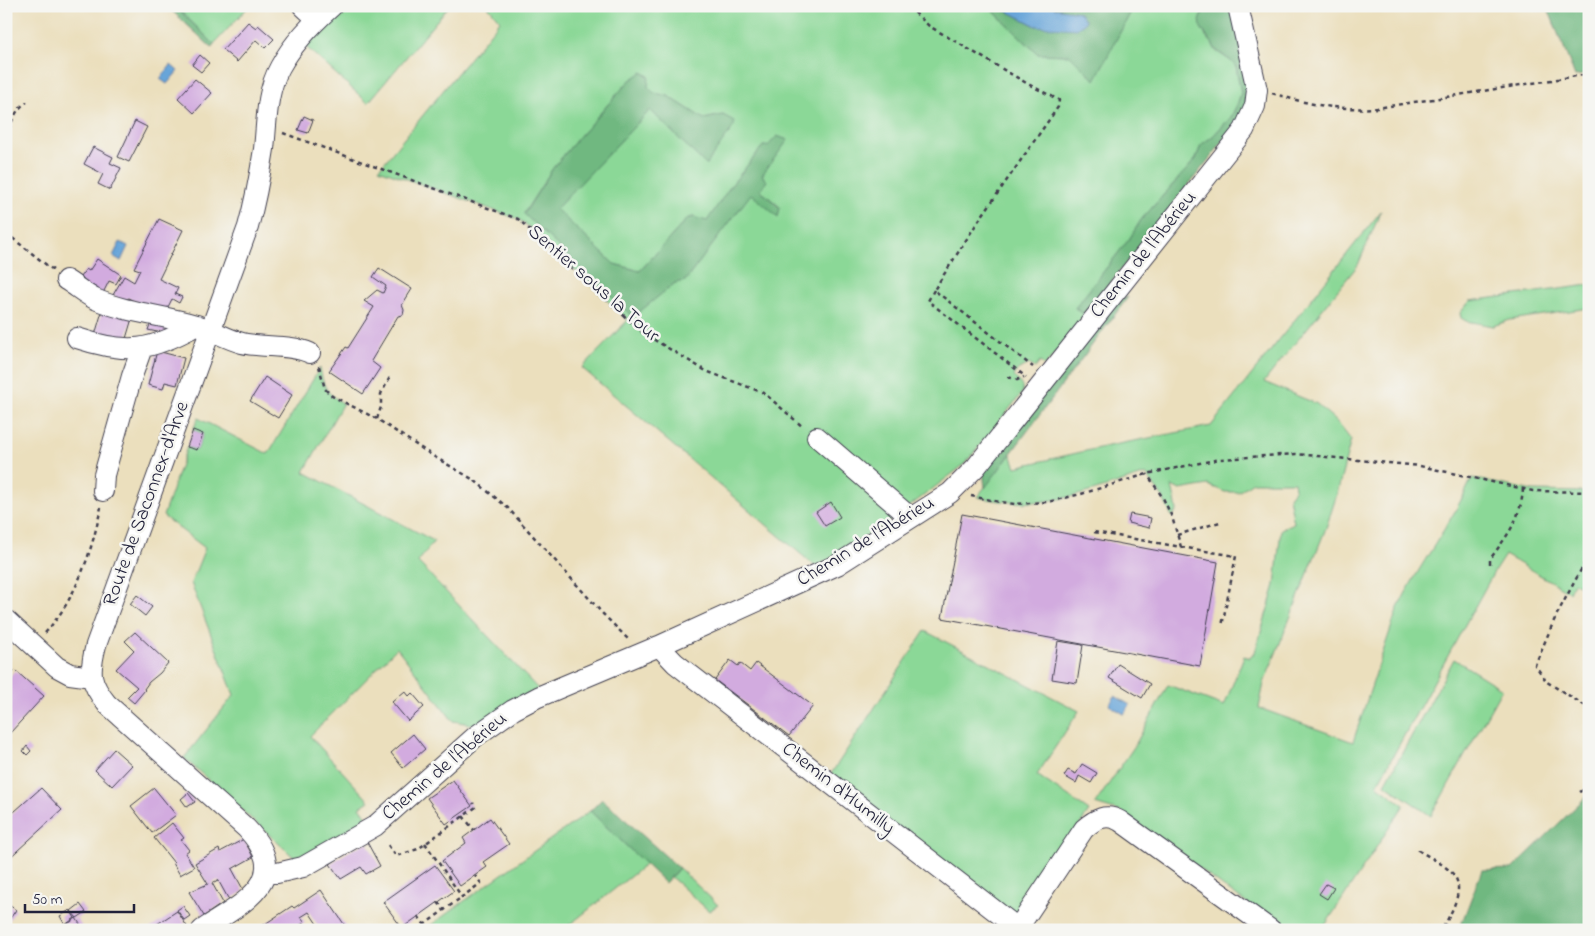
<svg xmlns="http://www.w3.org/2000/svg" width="1595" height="936" font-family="'Indie Flower',sans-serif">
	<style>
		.green { fill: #8bd897; stroke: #567d69; fill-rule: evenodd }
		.forest { fill: #70b880; stroke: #496d5e }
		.water { fill: #67a5d9; stroke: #44648a }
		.building { fill: #d2abdf }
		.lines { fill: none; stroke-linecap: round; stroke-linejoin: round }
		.minor-casing { stroke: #403e4e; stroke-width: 22 }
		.path { stroke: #403e4e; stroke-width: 2.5; stroke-dasharray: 4 4; stroke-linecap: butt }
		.minor { stroke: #fff; stroke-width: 20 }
		.labels { text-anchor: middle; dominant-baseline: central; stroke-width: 5; stroke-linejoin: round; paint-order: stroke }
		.street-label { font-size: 20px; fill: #22223b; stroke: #f6f6f2 }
	</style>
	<rect width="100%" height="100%" fill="#f6f6f2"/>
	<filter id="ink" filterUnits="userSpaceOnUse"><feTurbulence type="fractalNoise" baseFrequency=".02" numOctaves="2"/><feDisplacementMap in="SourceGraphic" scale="10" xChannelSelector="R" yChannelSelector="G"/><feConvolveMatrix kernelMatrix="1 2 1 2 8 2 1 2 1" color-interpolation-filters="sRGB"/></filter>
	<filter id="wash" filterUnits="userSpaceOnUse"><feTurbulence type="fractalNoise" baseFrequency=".0096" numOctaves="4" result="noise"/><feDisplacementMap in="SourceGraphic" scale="20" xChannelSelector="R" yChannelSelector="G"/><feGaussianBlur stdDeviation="1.12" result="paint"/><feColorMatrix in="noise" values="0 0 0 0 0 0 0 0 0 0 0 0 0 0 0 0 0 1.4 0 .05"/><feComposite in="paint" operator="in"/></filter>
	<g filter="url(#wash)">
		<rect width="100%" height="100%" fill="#ebdfbd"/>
		<!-- green -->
		<path class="green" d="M175,6H249L214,44Z
			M347,6H449L368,103L305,46Z
			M488,6H988L1038,54L1070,55L1095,79L1134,6H1207L1200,18L1205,35L1212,43L1216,51L1231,61L1236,66L1241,93L1237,105L1231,117L1213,136L1201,145L1196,159L1141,220L1130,238L1075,308L1085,315L1045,366L1040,362L1035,368L1029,364L1018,370L1014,376L1022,386L1023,392L965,464L893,519L816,567L582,368L628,320L530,228L518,219L379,169L500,21ZM642,73L647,87L654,93L668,96L704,119L723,115L706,164L650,110L555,209L614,264L640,271L687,219L693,217L707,222L730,187L763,146H768L760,190L780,207L777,216L751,193L685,281L675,283L633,316L524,213L553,168L579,137L629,81Z
			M1381,211L1358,265L1264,382L1317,404L1337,422L1351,440L1337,494L1326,528L1264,683L1259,708L1353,742L1397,610C1419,564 1451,525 1472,478L1533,491L1589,492V603L1579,585L1573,583L1569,592L1505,555L1494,572L1377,785L1404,805L1322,930H1291L1282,923L1279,927L1121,812L1095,804L1134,747L1168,685L1224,706L1244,656L1250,658L1255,652L1275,585L1281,529L1294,523L1289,497L1295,489L1294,482H1253L1238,492H1225L1208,485L1180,490L1172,486L1177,510L1172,517L1163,498L1146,474C1086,493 1042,512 977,497L1011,454L1016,467L1103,447L1211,426Z
			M1589,285V308L1510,320L1493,326L1466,321L1461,318L1460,313L1470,301Z
			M320,368C324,388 326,393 343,403L304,472L434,541L418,562L538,689L476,725L453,721L397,648L310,736L369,801L360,807L370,821L297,860L184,758L234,695L191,583L205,548L163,516L187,447L197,450L203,434L193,430L198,418L268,454Z
			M925,631L1079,711L1037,775L1089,811L1019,916H1012L829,777Z
			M1454,659L1502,689L1431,816L1385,784Z
			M590,811L646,864L563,930H424Z
			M679,868L718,905L709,911L671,877Z"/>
		<!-- forest -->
		<path class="forest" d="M167,6H175L214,44L212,48Z
			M988,6H997L1036,26L1079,12L1055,8L1052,6H1134L1095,80L1070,55L1038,54Z
			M1207,6H1233L1250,89L1248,110L1085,315L1075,308L1130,238L1141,220L1196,159L1201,145L1213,136L1231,117L1237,105L1241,93L1236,66L1231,61L1216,50L1212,43L1201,28L1200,18Z
			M1547,6H1589V74L1575,76Z
			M642,72L649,76L648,87L654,93L668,96L704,119L723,115L734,121V126L706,165L650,110L556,209L614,264L640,271L687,219L693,217L707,221L730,187L763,146H768L777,136L788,140L762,175L767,181L760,190L780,208L778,217L751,194L685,281L675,283L633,317L524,214L553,168L579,137L629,81Z
			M1128,297L985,488L983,470L1113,301Z
			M1589,794V930H1459L1482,870L1512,869Z
			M602,799L679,868L665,883L590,811Z"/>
		<!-- water -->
		<path class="water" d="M997,6H1052L1055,8L1079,12L1086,21L1077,29L1036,26Z
			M171,65L178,71L167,84L160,79Z
			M120,242L128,246L121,261L113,256Z
			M1115,696L1130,705L1124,714L1109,705Z"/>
		<g id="blocks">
			<!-- building -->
			<path class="building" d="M248,22L256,28L258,25L274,39L265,48L256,40L237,62L223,50Z
				M200,55L209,63L201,72L192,65Z
				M195,79L212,93L194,113L178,98Z
				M304,116L313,120L308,133L298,130Z
				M135,121L147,127L129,162L118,157Z
				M93,147L113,157L110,163L121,168L110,190L98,184L103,174L84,164Z
				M159,219L183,230L159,279L178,288L175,294L182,297L179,303L172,299L164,315L128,298L124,303L113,295L124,276L134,282L140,270L134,268Z
				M97,259L121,275L116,284L109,281L101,297L77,281L86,269L89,271Z
				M379,268L412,289L402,305L404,310L403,315L398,316L371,361L380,368L363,394L329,371L346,347L348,348L374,307L364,301L377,290L383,293L386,286L373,277Z
				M103,308L133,315L125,342L95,335Z
				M151,322L168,326L166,334L148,330Z
				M157,351L184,358L177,385L165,382L163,389L148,385Z
				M265,377L292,395L278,418L250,401Z
				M193,430L203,434L197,450L187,447Z
				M831,502L840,517L825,526L816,512Z
				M962,514L1218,562L1200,666L942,618Z
				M1130,514L1151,518L1149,528L1128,523Z
				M137,595L152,607L145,616L130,604Z
				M135,632L168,663L160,673L149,682L144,689L145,690L134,703L127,697L137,687L116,669L134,650L125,641Z
				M1058,641L1083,645L1077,683L1052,679Z
				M730,660L738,666L740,663L750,671L756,663L813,706L789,736L715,680Z
				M1118,664L1150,684L1142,698L1109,678Z
				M15,670L44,696L10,733L7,730L6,731V681Z
				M405,691L409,696L412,693L424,707L408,721L392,702Z
				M413,734L425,749L403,768L391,753Z
				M27,746L31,751L27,755L23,751Z
				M114,749L132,765L112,786L95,770Z
				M1082,764L1097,773L1091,783L1079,776L1076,783L1064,776L1068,770L1076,774Z
				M453,780L472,806L446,824L427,798Z
				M41,788L62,810L6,861V819Z
				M154,788L176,815L152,833L131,806Z
				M188,793L195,802L187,807L181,799Z
				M490,818L509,844L483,862L487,867L460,886L442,861L466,843L463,838Z
				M172,823L184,838L181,840L189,850L185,853L194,867L180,875L173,863H174L154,838Z
				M244,839L253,857L232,869L244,891L229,900L218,880L212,883L223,903L204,916L189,892L208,884L195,863L219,849L220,852Z
				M367,842L380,866L366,874L361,867L341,879L330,864L348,852Z
				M435,865L454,891L402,928L383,902Z
				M1326,884L1334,888L1327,899L1319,894Z
				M321,890L348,930H321L309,912L301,917L305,922L293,930H256L292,906L294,908Z
				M6,903L16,910L6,924Z
				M80,904L86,912L77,918L71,911Z
				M183,906L190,916L184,920L177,910Z
				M70,910L75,918L65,925L60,916Z
				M177,911L188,928L186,930H148Z
				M76,918L84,930H66L64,927Z"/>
		</g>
	</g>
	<g filter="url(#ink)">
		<use href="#blocks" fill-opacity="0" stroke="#403e4e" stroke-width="1"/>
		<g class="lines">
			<defs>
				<path id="minor" d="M303,6L317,19
					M66,280C76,286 85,294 95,299C127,313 163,315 196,325C211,329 226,339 242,343C264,348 290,344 310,353
					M77,338C128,355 151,351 197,325
					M817,437L910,517
					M103,491L104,475L132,376L142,348
					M6,620L57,667L70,674L92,677
					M659,646L675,663L1020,930
					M265,873H277L303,867L375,826L476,736L513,710L538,697L659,646L837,565L950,493L976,467L1244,130L1255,106L1257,90L1238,6
					M1018,928L1084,829C1095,819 1106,813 1120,821L1271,930
					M202,930C242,903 296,880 246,828L107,704C89,682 89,672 96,645L248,227C255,202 260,175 264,149C267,121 266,92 280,67C293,43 312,24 332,6"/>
			</defs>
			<!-- minor casing -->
			<use href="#minor" class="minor-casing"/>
			<!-- path -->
			<path class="path" d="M914,6L912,10L929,26L1028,84L1059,100L1058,107L977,223L934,290L1033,367
				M1272,93C1310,105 1337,110 1377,108L1589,74
				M283,133L518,219L643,333L706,371L764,393L803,427
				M6,137C11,124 15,109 27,102
				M6,233L53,270
				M934,290L928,301L1026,377
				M319,366L325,389L332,396L377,419L433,456L474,480L508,508L603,614L629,640
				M1008,377L1017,380L1024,377
				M377,419L381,407V394L390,377
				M971,496L1000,502L1015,504L1048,502L1081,494L1147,474L1195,464L1220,459L1296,454L1420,466L1533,491L1589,492
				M1094,532L1181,547L1172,517L1163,498L1147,474
				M1177,535L1220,522
				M1181,547L1236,556L1222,626
				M1589,555L1556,616L1535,665L1547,682L1589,708
				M1490,564V559C1507,536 1521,519 1523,489
				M45,633C76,599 92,552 101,507
				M1580,792L1589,786
				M463,816L474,830
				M425,843L462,897L481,883L475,876
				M388,845L396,856L418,849L476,807L473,803
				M1418,850C1429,857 1442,863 1451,872C1468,887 1450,914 1442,930
				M438,902L444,910
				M418,916L424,924
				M417,930L462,897"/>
			<!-- minor -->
			<use href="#minor" class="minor"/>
		</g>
	</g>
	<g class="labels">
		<!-- street labels -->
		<g class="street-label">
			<text transform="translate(1144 255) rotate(-51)">Chemin de l'Abérieu</text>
			<text transform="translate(593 284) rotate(41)">Sentier sous la Tour</text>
			<text transform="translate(147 504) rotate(-70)">Route de Saconnex-d'Arve</text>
			<text transform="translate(866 542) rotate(-31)">Chemin de l'Abérieu</text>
			<text transform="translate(445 767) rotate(-40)">Chemin de l'Abérieu</text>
			<text transform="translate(838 789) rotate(38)">Chemin d'Humilly</text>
		</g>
	</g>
	<!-- margin -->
	<rect width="1595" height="936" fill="none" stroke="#f6f6f2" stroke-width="25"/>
	<!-- scale -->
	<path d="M25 904v8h109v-8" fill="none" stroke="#22223b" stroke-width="2.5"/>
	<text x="32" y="904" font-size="15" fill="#22223b" stroke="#f6f6f2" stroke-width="4" paint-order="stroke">50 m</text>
</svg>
